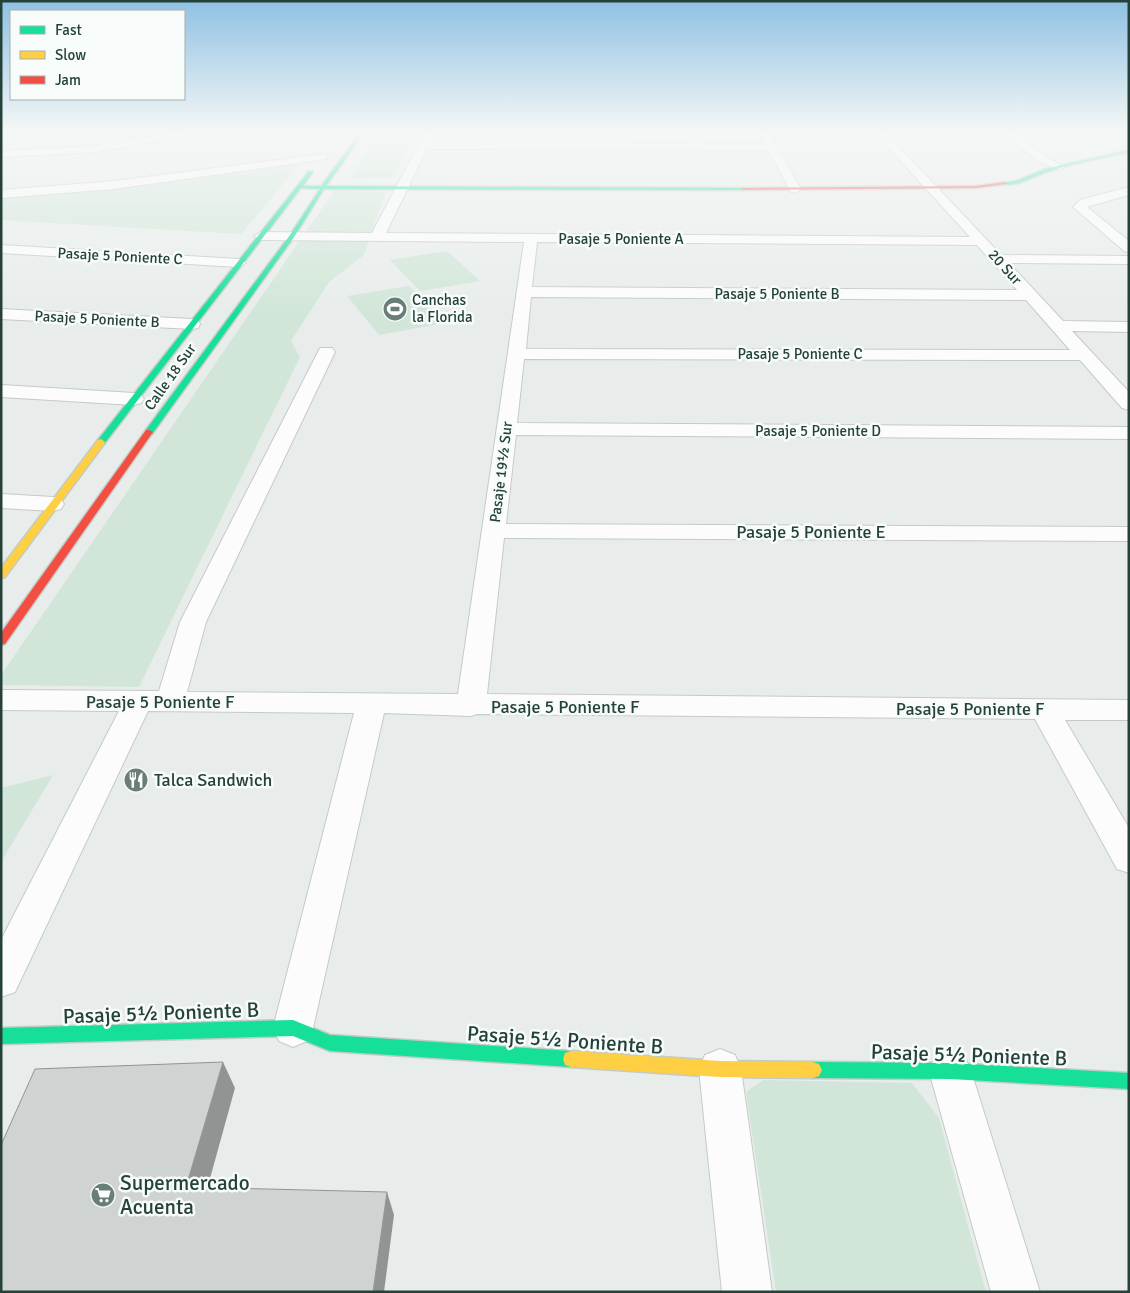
<svg xmlns="http://www.w3.org/2000/svg" width="1130" height="1293" font-family="Signika,sans-serif">
	<style>
		.green { fill: #d1e6d8 }
		.lines { fill: none; stroke-linecap: round; stroke-linejoin: round }
		.street-casing { stroke: #c5cac8; stroke-width: 2 }
		.fast-casing { stroke: #c3cbc8; stroke-width: 3 }
		.slow-casing { stroke: #c3cbc8; stroke-width: 3 }
		.jam-casing { stroke: #c3cbc8; stroke-width: 3 }
		.street { fill: #fcfcfc; fill-rule: evenodd }
		.fast { fill: #16e098; fill-rule: evenodd }
		.slow { fill: #ffcf43; fill-rule: evenodd }
		.jam { fill: #f24e42; fill-rule: evenodd }
		.shaded-wall { fill: #919493 }
		.building { fill: #cfd4d2; stroke: #919493 }
		.labels { text-anchor: middle; dominant-baseline: central; stroke-width: 5; stroke-linejoin: round; paint-order: stroke }
		.far-street-label { font-size: 15px; fill: #24423a; stroke: #f7fbf9 }
		.far-poi-label { font-size: 15px; fill: #24423a; stroke: #f7fbf9; text-anchor: start }
		.street-label { font-size: 18px; fill: #24423a; stroke: #f7fbf9 }
		.poi-label { font-size: 18px; fill: #24423a; stroke: #f7fbf9; text-anchor: start }
		.near-street-label { font-size: 21px; fill: #24423a; stroke: #f7fbf9 }
		.near-poi-label { font-size: 21px; fill: #24423a; stroke: #f7fbf9; text-anchor: start }
	</style>
	<rect width="100%" height="100%" fill="#e8edeb"/>
	<!-- green -->
	<path class="green" d="M379,132H417L392,178L350,179Z
		M301,163L241,234L1,220V198L88,191Z
		M334,191L385,192L364,255L329,282L291,341L300,357L139,687L1,685V675Z
		M447,251L480,281L420,291L390,260Z
		M409,286L445,323L379,335L347,296Z
		M53,775L1,862V788Z
		M763,1080L912,1083L939,1118L986,1292H776L746,1092Z"/>
	<g class="lines">
		<defs>
			<path id="street" d="M173,132H195L190,135L95,152L1,157V151L95,146Z
				M425,132H435L430,143L764,144L758,132H768L801,189L795,193L791,192L768,150L427,149L386,233L970,237L874,132H885L1001,255L1129,256V264L1009,263L1063,321L1129,322V332L1072,331L1129,392V410L1122,408L1080,360L524,359L517,423L1129,427V439L516,435L506,524L1129,527V541L504,538L487,694L1129,700V720H1065L1129,828V873L1117,869L1035,719L477,714L471,716L384,713L313,1028L307,1041L293,1047L279,1041L273,1028L354,713L148,711L15,992L1,997V940L119,711L1,710V690L159,691L180,622L320,348H332L335,352L206,622L187,692L458,694L524,242L261,240L254,236L261,232L372,233ZM537,242L977,245L1017,290L532,287ZM531,297L1026,300L1070,350L526,349Z
				M1001,132H1012L1046,157L1065,167L1059,170L1038,161Z
				M1118,132H1129V138Z
				M323,154L327,155V159L114,189L1,198V190L114,181Z
				M1129,187V195L1087,207L1129,241V252L1124,251L1073,207L1080,200Z
				M1,245L239,259L246,263L239,267L1,253Z
				M1,309L192,319L198,320L200,324L198,328L192,329L1,319Z
				M1,385L134,393L141,395L144,399L141,403L134,405L1,397Z
				M1,494L53,497L61,499L64,504L61,509L53,511L1,508Z
				M720,1049L735,1055L741,1069L772,1292H722L699,1069L705,1055Z
				M950,1051L965,1057L971,1071L1040,1292H991L929,1071L935,1057Z"/>
			<path id="fast" d="M361,132H365L326,186L743,188L745,189L743,190L324,189L294,237L152,434H146V430L290,235L320,189L301,188L104,444H98V440L309,171L313,172L303,186H321Z
				M1129,150V152C1099,159 1067,164 1039,175C1028,179 1014,188 1003,183L1016,181L1045,169Z
				M293,1020L330,1035L571,1051L577,1053L579,1059L577,1065L571,1067L330,1051L293,1036L1,1044V1028Z
				M813,1062L950,1063L1129,1073V1089L950,1079L813,1078L807,1076L804,1070L807,1064Z"/>
			<path id="slow" d="M101,439L105,442L104,444L5,577L1,578V568L98,440Z
				M571,1051L720,1061L813,1062L819,1064L822,1070L819,1076L813,1078L720,1077L571,1067L565,1065L563,1059L565,1053Z"/>
			<path id="jam" d="M1005,182L1007,184L976,188L743,190L741,189L743,188L976,186Z
				M146,430H149L153,432L5,644L1,645V633Z"/>
		</defs>
		<!-- street casing -->
		<use href="#street" class="street-casing"/>
		<!-- fast casing -->
		<use href="#fast" class="fast-casing"/>
		<!-- slow casing -->
		<use href="#slow" class="slow-casing"/>
		<!-- jam casing -->
		<use href="#jam" class="jam-casing"/>
		<!-- street -->
		<use href="#street" class="street"/>
		<!-- fast -->
		<use href="#fast" class="fast"/>
		<!-- slow -->
		<use href="#slow" class="slow"/>
		<!-- jam -->
		<use href="#jam" class="jam"/>
	</g>
	<!-- shaded-wall -->
	<path class="shaded-wall" d="M223,1062L235,1088L201,1211L186,1187Z
		M387,1192L394,1215L384,1292H373Z"/>
	<!-- building -->
	<path class="building" d="M223,1062L186,1187L387,1192L373,1292H1V1145L35,1069Z"/>
	<!-- sky -->
	<linearGradient id="sky" x2="0" y2="1"><stop stop-color="#8fc1e3"/><stop offset="0.42" stop-color="#f5f7f6"/><stop offset="1" stop-color="#f5f7f6" stop-opacity="0"/></linearGradient>
	<rect width="1130" height="313" fill="url(#sky)"/>
	<!-- icons -->
	<defs>
		<symbol id="stadium-disc" viewBox="-11 -11 22 22"><circle r="9.5" fill="#697e78" stroke="#f7fbf9"/><path d="M0-5a6.5 5 0 1 0 0 10a6.5 5 0 1 0 0-10ZM-3.5-1.8h7v3.6h-7Z" fill="#fff"/></symbol>
		<symbol id="restaurant-disc" viewBox="-11 -11 22 22"><circle r="9.5" fill="#697e78" stroke="#f7fbf9"/><path d="M-5-6h1v4h1v-4h1v4h1v-4h1v5L-1.5 .5V6h-2V.5L-5-1ZM5-6V6H3V1.5H1.5Q1.5-4 5-6Z" fill="#fff"/></symbol>
		<symbol id="supermarket-disc" viewBox="-11 -11 22 22"><circle r="9.5" fill="#697e78" stroke="#f7fbf9"/><path d="M-6-5.5h2.5l.6 2H6L4.5 2H-2.5L-4.4-4H-6ZM-1.5 3.2a1.3 1.3 0 1 0 .1 0ZM3 3.2a1.3 1.3 0 1 0 .1 0Z" fill="#fff"/></symbol>
	</defs>
	<g fill-rule="evenodd">
		<use href="#stadium-disc" x="381" y="295" width="28" height="28"/>
		<use href="#restaurant-disc" x="122" y="766" width="28" height="28"/>
		<use href="#supermarket-disc" x="89" y="1181" width="28" height="28"/>
	</g>
	<g class="labels">
		<!-- far-street labels -->
		<g class="far-street-label">
			<text x="621" y="239">Pasaje 5 Poniente A</text>
			<text transform="translate(120 256) rotate(3)">Pasaje 5 Poniente C</text>
			<text transform="translate(1005 267) rotate(48)">20 Sur</text>
			<text x="777" y="294">Pasaje 5 Poniente B</text>
			<text transform="translate(97 319) rotate(3)">Pasaje 5 Poniente B</text>
			<text x="800" y="354">Pasaje 5 Poniente C</text>
			<text transform="translate(170 377) rotate(-55)">Calle 18 Sur</text>
			<text x="818" y="431">Pasaje 5 Poniente D</text>
			<text transform="translate(501 472) rotate(-83)">Pasaje 19½ Sur</text>
		</g>
		<!-- far-poi labels -->
		<g class="far-poi-label">
			<text x="412" y="300">Canchas<tspan x="412" dy="17">la Florida</tspan></text>
		</g>
		<!-- street labels -->
		<g class="street-label">
			<text x="811" y="532">Pasaje 5 Poniente E</text>
			<text x="160" y="702">Pasaje 5 Poniente F</text>
			<text x="565" y="707">Pasaje 5 Poniente F</text>
			<text x="970" y="709">Pasaje 5 Poniente F</text>
		</g>
		<!-- poi labels -->
		<g class="poi-label">
			<text x="154" y="780">Talca Sandwich</text>
		</g>
		<!-- near-street labels -->
		<g class="near-street-label">
			<text transform="translate(161 1013) rotate(-2)">Pasaje 5½ Poniente B</text>
			<text transform="translate(565 1040) rotate(4)">Pasaje 5½ Poniente B</text>
			<text transform="translate(969 1055) rotate(2)">Pasaje 5½ Poniente B</text>
		</g>
		<!-- near-poi labels -->
		<g class="near-poi-label">
			<text x="120" y="1183">Supermercado<tspan x="120" dy="24">Acuenta</tspan></text>
		</g>
	</g>
	<!-- border -->
	<rect width="1130" height="1293" fill="none" stroke="#24423a" stroke-width="5"/>
	<!-- legend -->
	<rect x="10" y="10" width="175" height="90" fill="#f7fbf9" stroke="#a3b1ad"/>
	<rect x="20" y="26" width="25" height="8" fill="#16e098" stroke="#a3b1ad"/>
	<text x="55" y="35" font-size="15" fill="#24423a">Fast</text>
	<rect x="20" y="51" width="25" height="8" fill="#ffcf43" stroke="#a3b1ad"/>
	<text x="55" y="60" font-size="15" fill="#24423a">Slow</text>
	<rect x="20" y="76" width="25" height="8" fill="#f24e42" stroke="#a3b1ad"/>
	<text x="55" y="85" font-size="15" fill="#24423a">Jam</text>
</svg>
